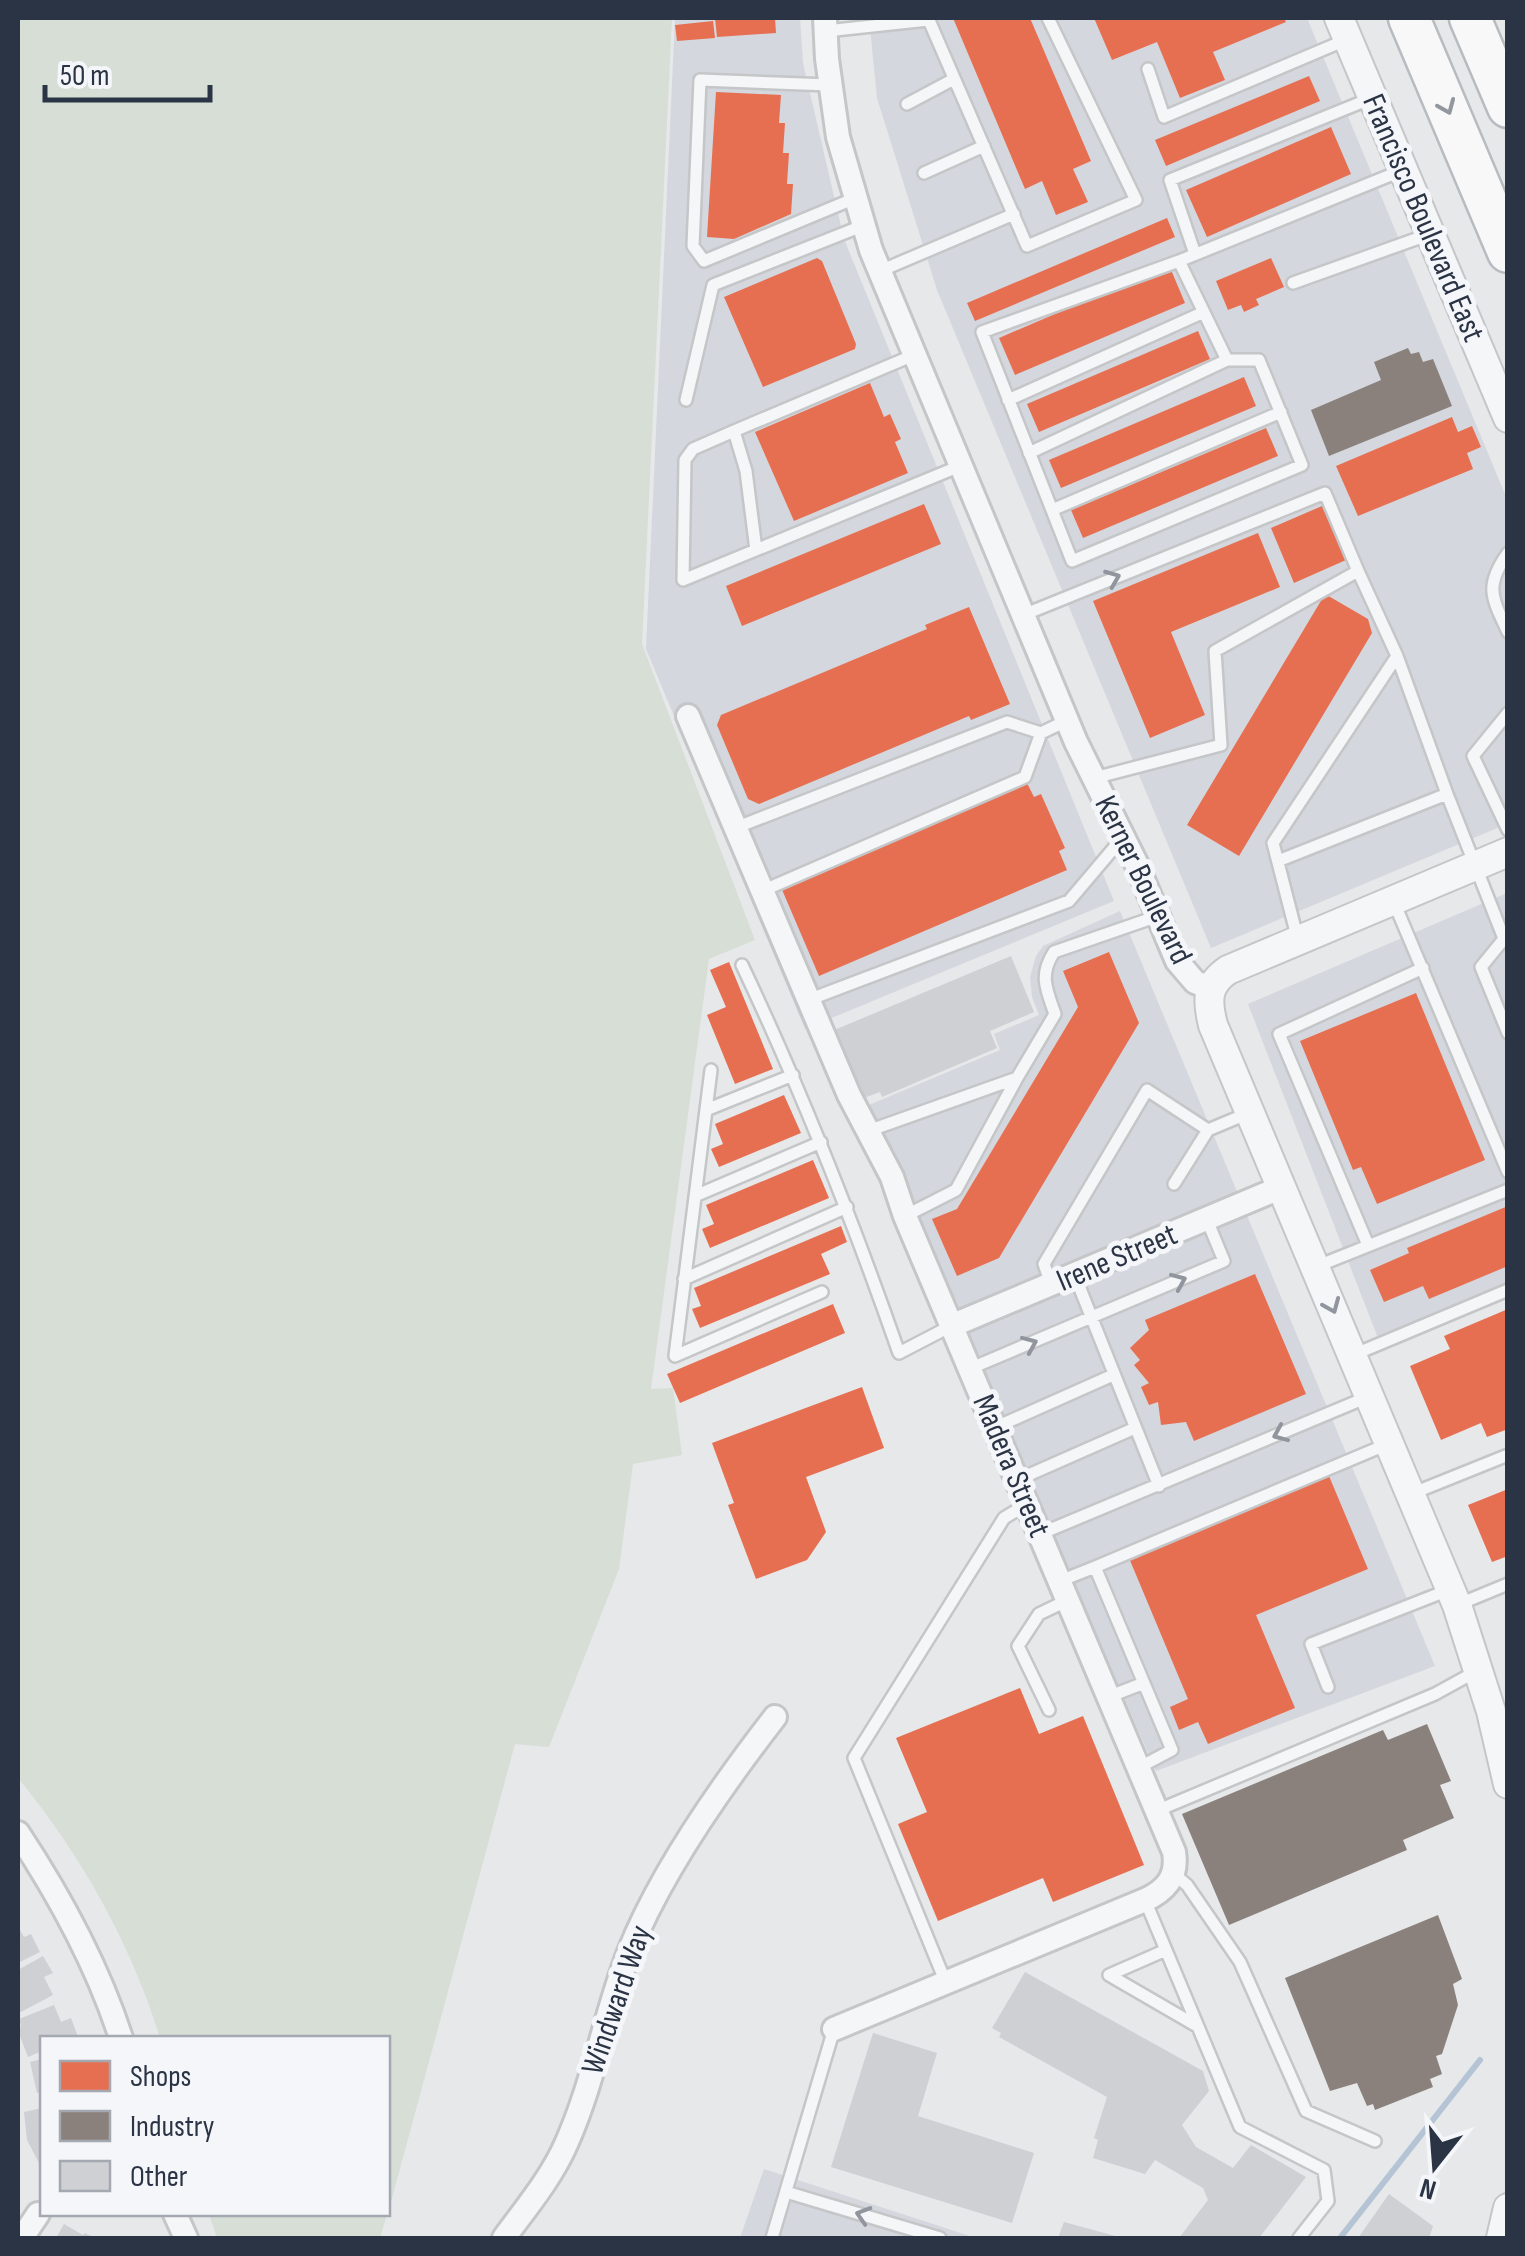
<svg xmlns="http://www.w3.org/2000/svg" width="1525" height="2256" font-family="'Sofia Sans Condensed',sans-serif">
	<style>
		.built { fill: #d4d7dd }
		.green { fill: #d6ded6 }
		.shops { fill: #e76f51 }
		.industry { fill: #8a817c }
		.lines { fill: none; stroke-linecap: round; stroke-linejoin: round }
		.stream { stroke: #b4c4d5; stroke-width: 6 }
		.building { fill: #ced0d3 }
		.service-casing { stroke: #c4c6c8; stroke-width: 16 }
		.minor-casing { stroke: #c4c6c8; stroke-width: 28 }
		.tertiary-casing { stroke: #c4c6c8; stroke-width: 32 }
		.motorway-casing { stroke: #b8bbbf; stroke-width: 45 }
		.service { stroke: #f5f6f7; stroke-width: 11 }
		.minor { stroke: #f5f6f7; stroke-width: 22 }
		.tertiary { stroke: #f5f6f7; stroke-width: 28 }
		.motorway { stroke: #f8f8f8; stroke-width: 40 }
		.oneway { stroke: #92969e }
		.oneway2 { stroke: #90959e }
		.labels { text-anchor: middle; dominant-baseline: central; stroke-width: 10; stroke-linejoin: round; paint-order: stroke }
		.street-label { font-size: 32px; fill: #2b3445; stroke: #f4f6f9 }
	</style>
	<rect width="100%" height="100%" fill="#e6e8ea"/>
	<!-- built -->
	<path class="built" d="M675,18H800L803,63L844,239L1114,901L805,1029L646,649Z
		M869,18H1307L1507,499V824L1211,948L937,290L877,98Z
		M1507,893V1295L1378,1338L1248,1004Z
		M1120,911L1435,1666L1156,1771L864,1107L1000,1050L994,1034L1039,1015L1032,997L1030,977L1036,956L1043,946Z
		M764,2169L976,2238H740Z"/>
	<!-- green -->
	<path class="green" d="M18,18H672L642,644L755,940L709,959L651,1389L673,1388L682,1455L633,1464L619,1569L549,1747L515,1744L388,2213V2038H160C132,1945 80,1853 18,1778Z
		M209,2214H387L380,2238H217Z"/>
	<!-- shops -->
	<path class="shops" d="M715,18H775L776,33L717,37Z
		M953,18H1030L1091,161L1073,169L1088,202L1056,215L1042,181L1025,189Z
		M1094,18H1284L1286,22L1213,52L1225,80L1180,98L1157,42L1112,60Z
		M713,21L715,38L677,41L675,25Z
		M1309,76L1320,101L1166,166L1155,140Z
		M716,92L781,95L779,123H785L783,153H789L787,184H793L791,214L734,239L707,237Z
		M1331,127L1351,174L1207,237L1186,190Z
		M1167,218L1175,237L975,321L967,303Z
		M817,258L822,261L856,344L855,349L763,387L724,297Z
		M1271,258L1284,287L1256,299L1259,305L1244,312L1241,305L1228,310L1216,281Z
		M1169,265L1185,303L1015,375L999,338Z
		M1198,331L1210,359L1039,432L1027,404Z
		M1244,377L1256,406L1061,488L1049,460Z
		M870,383L884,417L890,414L901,439L895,442L908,473L794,521L755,432Z
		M1452,417L1458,432L1472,426L1481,447L1467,453L1473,469L1358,516L1336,466Z
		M1266,428L1278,456L1083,538L1071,510Z
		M924,504L941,544L742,626L726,586Z
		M1322,506L1346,560L1294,583L1271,528Z
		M1258,533L1280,587L1171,632L1205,715L1150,738L1093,601Z
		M1325,594L1368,619L1372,633L1239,856L1187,825Z
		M969,607L1010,704L971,720L969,716L759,804L748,799L717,725L721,715L927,629L925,625Z
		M1026,781L1034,797L1041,794L1065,848L1059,851L1067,870L819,976L780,885Z
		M1109,952L1139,1023L999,1258L957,1276L932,1219L957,1209L1078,1007L1063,971Z
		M729,962L773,1069L735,1084L707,1015L726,1007L710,970Z
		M1416,993L1485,1160L1377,1204L1361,1167L1353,1170L1300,1041Z
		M784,1095L801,1133L719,1167L711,1149L723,1144L715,1124Z
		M813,1160L829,1198L710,1248L702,1229L714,1224L706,1205Z
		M1508,1206V1266L1429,1299L1423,1286L1384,1302L1370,1270L1409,1253L1407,1248Z
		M841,1226L847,1242L821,1254L830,1274L700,1328L692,1309L701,1306L694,1288Z
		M1255,1274L1306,1394L1194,1441L1186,1422L1161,1425L1158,1402L1149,1405L1141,1387L1149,1383L1134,1365L1140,1360L1130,1348L1149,1330L1145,1320Z
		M833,1304L845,1333L680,1403L667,1374Z
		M1508,1309V1429L1487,1437L1481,1423L1441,1440L1410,1366L1450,1349L1444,1336Z
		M862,1387L884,1448L806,1477L826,1532L807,1560L756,1579L728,1505L734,1503L712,1443Z
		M1329,1476L1368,1569L1256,1615L1295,1708L1208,1744L1198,1722L1179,1730L1170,1707L1188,1699L1129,1558Z
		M1508,1489V1556L1492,1562L1468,1505Z
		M1020,1688L1039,1734L1083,1716L1144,1865L1053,1902L1043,1878L938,1921L898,1824L927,1812L896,1738Z"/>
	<!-- industry -->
	<path class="industry" d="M1408,348L1411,354L1419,352L1423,362L1433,359L1452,406L1329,456L1311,410L1381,380L1374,362Z
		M1427,1724L1451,1781L1440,1785L1454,1818L1403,1840L1407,1850L1229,1925L1182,1814L1383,1730L1388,1740Z
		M1438,1915L1462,1979L1453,1984L1458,2005L1442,2054L1436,2056L1442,2074L1430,2079L1433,2087L1375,2110L1373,2104L1367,2106L1357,2083L1330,2091L1285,1978Z"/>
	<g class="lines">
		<!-- stream -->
		<path class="stream" d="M1340,2238L1480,2060"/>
	</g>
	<!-- building -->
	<path class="building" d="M1011,956L1034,1012L990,1031L997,1048L882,1097L880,1092L861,1099L832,1031Z
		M18,1926L24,1937L31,1934L40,1952L18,1963Z
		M43,1956L53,1973L44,1977L53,1995L19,2013L18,1970Z
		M1025,1972L1203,2071L1209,2091L1182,2125L1196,2147L1233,2168L1251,2145L1306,2177L1259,2238H1179L1208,2200L1203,2188L1155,2160L1145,2174L1093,2158L1098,2140L1094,2138L1107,2097L999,2037L1001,2033L992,2028Z
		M54,2005L61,2022L71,2018L78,2037L42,2038V2051L28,2057L18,2031L21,2026L19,2019Z
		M873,2033L937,2053L918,2116L1034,2153L1012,2223L831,2167Z
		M42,2059V2092L37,2093L30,2062Z
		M42,2108V2163H39L27,2140L24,2112Z
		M1389,2194L1433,2226L1429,2238H1358Z
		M1064,2222L1119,2237V2238H1058Z
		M64,2224L83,2235L85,2233L95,2238H56Z"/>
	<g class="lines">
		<defs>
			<path id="service" d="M928,18L1027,246L1136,200L1048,18
				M826,31L928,20
				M1148,69L1164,117L1348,39
				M830,85L700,80L693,246L704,261L853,199
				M907,104L954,79
				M924,173L984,146
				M1195,254L1170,180L1372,98
				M1179,261L982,332L1072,561L1302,465L1259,360H1227L1179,261L1403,170
				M880,271L1014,214
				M1293,283L1430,234
				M686,400L713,285L862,226
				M1008,400L1204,312
				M734,431L693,449L685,460L683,580L960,466
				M1029,453L1227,360
				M1052,510L1281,412
				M756,550L746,471L734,431L914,355
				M1508,553C1484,586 1492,598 1508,632
				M1023,615L1325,493L1358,571
				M1397,656L1447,794
				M1508,713L1473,756L1508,830
				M1094,778L1221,745L1215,651L1358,571L1397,656L1273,843L1298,940
				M735,828L1007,722L1041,733
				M1278,861L1447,794L1503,936
				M762,891L1025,777L1041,733L1068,720
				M1393,900L1508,1172
				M1508,934L1481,967L1508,1033
				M742,965C802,1092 853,1221 899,1353L951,1326
				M808,1000L1069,901L1124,836
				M711,1070L675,1356L822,1292
				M706,1110L793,1075
				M868,1131L1017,1078L1055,1014C1046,989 1039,975 1054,952L1158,916
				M1174,1184L1208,1130L1251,1112
				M695,1196L821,1142
				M905,1216L956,1190L1017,1078
				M1368,1245L1279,1034L1423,968
				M1315,1267L1508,1190
				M1075,1276L1159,1486
				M684,1279L847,1207
				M1051,1284L1044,1264L1147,1090L1208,1130
				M1353,1355L1508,1290
				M969,1369L1224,1261L1207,1220
				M994,1428L1113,1375
				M1017,1480L1135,1428
				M1411,1494L1508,1455
				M1040,1534L1370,1396
				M1095,1567L1390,1443
				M1060,1581L1095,1567L1172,1750L1138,1768
				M1457,1605L1508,1584
				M1328,1687L1311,1644L1451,1589
				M1108,1697L1144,1683
				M1049,1710L1018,1646L1039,1614L1068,1600
				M1156,1811L1435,1694L1475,1672
				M1174,1874L1187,1885L1240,1962L1306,2111L1375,2141
				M1145,1900L1240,2127L1324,2170L1328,2201L1299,2238
				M1166,1950L1109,1975L1197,2026
				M946,1983L854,1758L1004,1518L1027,1504
				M786,2192L940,2238
				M772,2238L834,2029"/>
			<path id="minor" d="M825,18L827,59L838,137L871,250L1076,742L1136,863L1177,961L1195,982L1210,988
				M688,716L849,1095L892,1177L905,1216L1174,1852C1178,1876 1167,1890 1145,1900L834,2029
				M951,1326L1282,1187
				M18,1833C61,1898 97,1964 121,2038
				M175,2214L186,2238
				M22,2238L38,2214
				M504,2238C526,2208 552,2177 567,2142C594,2081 605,2014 629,1952C660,1874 723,1784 775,1717"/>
			<path id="tertiary" d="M1339,18L1508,418
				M1508,852L1228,970C1206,985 1207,1001 1213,1025L1457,1605L1491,1711L1508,1784
				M1501,2238L1508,2208"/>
			<path id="motorway" d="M1409,18L1508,252
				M1470,18L1508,107"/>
		</defs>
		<!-- service casing -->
		<use href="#service" class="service-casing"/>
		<!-- minor casing -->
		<use href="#minor" class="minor-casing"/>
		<!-- tertiary casing -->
		<use href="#tertiary" class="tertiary-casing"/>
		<!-- motorway casing -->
		<use href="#motorway" class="motorway-casing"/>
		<!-- service -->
		<use href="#service" class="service"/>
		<!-- minor -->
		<use href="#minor" class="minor"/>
		<!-- tertiary -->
		<use href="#tertiary" class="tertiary"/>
		<!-- motorway -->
		<use href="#motorway" class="motorway"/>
	</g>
	<!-- one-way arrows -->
	<defs><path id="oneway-chevron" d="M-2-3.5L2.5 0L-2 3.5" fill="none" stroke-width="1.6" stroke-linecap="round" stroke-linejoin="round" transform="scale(2.5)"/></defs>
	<use class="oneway" href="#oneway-chevron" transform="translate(1447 107) rotate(67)"/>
	<g class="oneway2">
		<use href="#oneway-chevron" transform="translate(1113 578) rotate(-22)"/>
		<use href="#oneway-chevron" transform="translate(1179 1281) rotate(-23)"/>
		<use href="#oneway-chevron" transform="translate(1332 1306) rotate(67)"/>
		<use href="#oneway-chevron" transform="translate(1030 1344) rotate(-23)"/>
		<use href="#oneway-chevron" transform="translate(1280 1434) rotate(157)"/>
		<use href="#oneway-chevron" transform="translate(863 2215) rotate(-163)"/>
	</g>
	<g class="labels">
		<!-- street labels -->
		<g class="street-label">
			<text transform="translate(1423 218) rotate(67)">Francisco Boulevard East</text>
			<text transform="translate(1143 880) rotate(64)">Kerner Boulevard</text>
			<text transform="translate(1117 1258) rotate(-23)">Irene Street</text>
			<text transform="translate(1011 1466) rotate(67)">Madera Street</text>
			<text transform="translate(617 2000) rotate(-71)">Windward Way</text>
		</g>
	</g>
	<!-- border -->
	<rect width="1525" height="2256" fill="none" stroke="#2b3445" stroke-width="40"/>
	<!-- legend -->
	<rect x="40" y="2036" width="350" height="180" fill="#f4f6f9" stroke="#a4a8b1" stroke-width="2.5"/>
	<rect x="60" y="2061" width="50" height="30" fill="#e76f51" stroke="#a4a8b1" stroke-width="2.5"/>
	<text x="130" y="2086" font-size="30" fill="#2b3445">Shops</text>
	<rect x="60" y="2111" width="50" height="30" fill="#8a817c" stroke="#a4a8b1" stroke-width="2.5"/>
	<text x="130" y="2136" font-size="30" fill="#2b3445">Industry</text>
	<rect x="60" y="2161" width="50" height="30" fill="#ced0d3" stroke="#a4a8b1" stroke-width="2.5"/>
	<text x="130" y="2186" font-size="30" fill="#2b3445">Other</text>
	<!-- north arrow -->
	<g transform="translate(1435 2166) rotate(197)" stroke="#f4f6f9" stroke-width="8" paint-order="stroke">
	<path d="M0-8L18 38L0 25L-18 38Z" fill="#2b3445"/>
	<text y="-15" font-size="28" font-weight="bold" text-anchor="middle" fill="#2b3445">N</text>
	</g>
	<!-- scale -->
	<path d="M45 85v15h165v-15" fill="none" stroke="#2b3445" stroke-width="5"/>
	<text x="60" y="85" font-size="30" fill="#2b3445" stroke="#f4f6f9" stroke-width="8" paint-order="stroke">50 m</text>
</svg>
